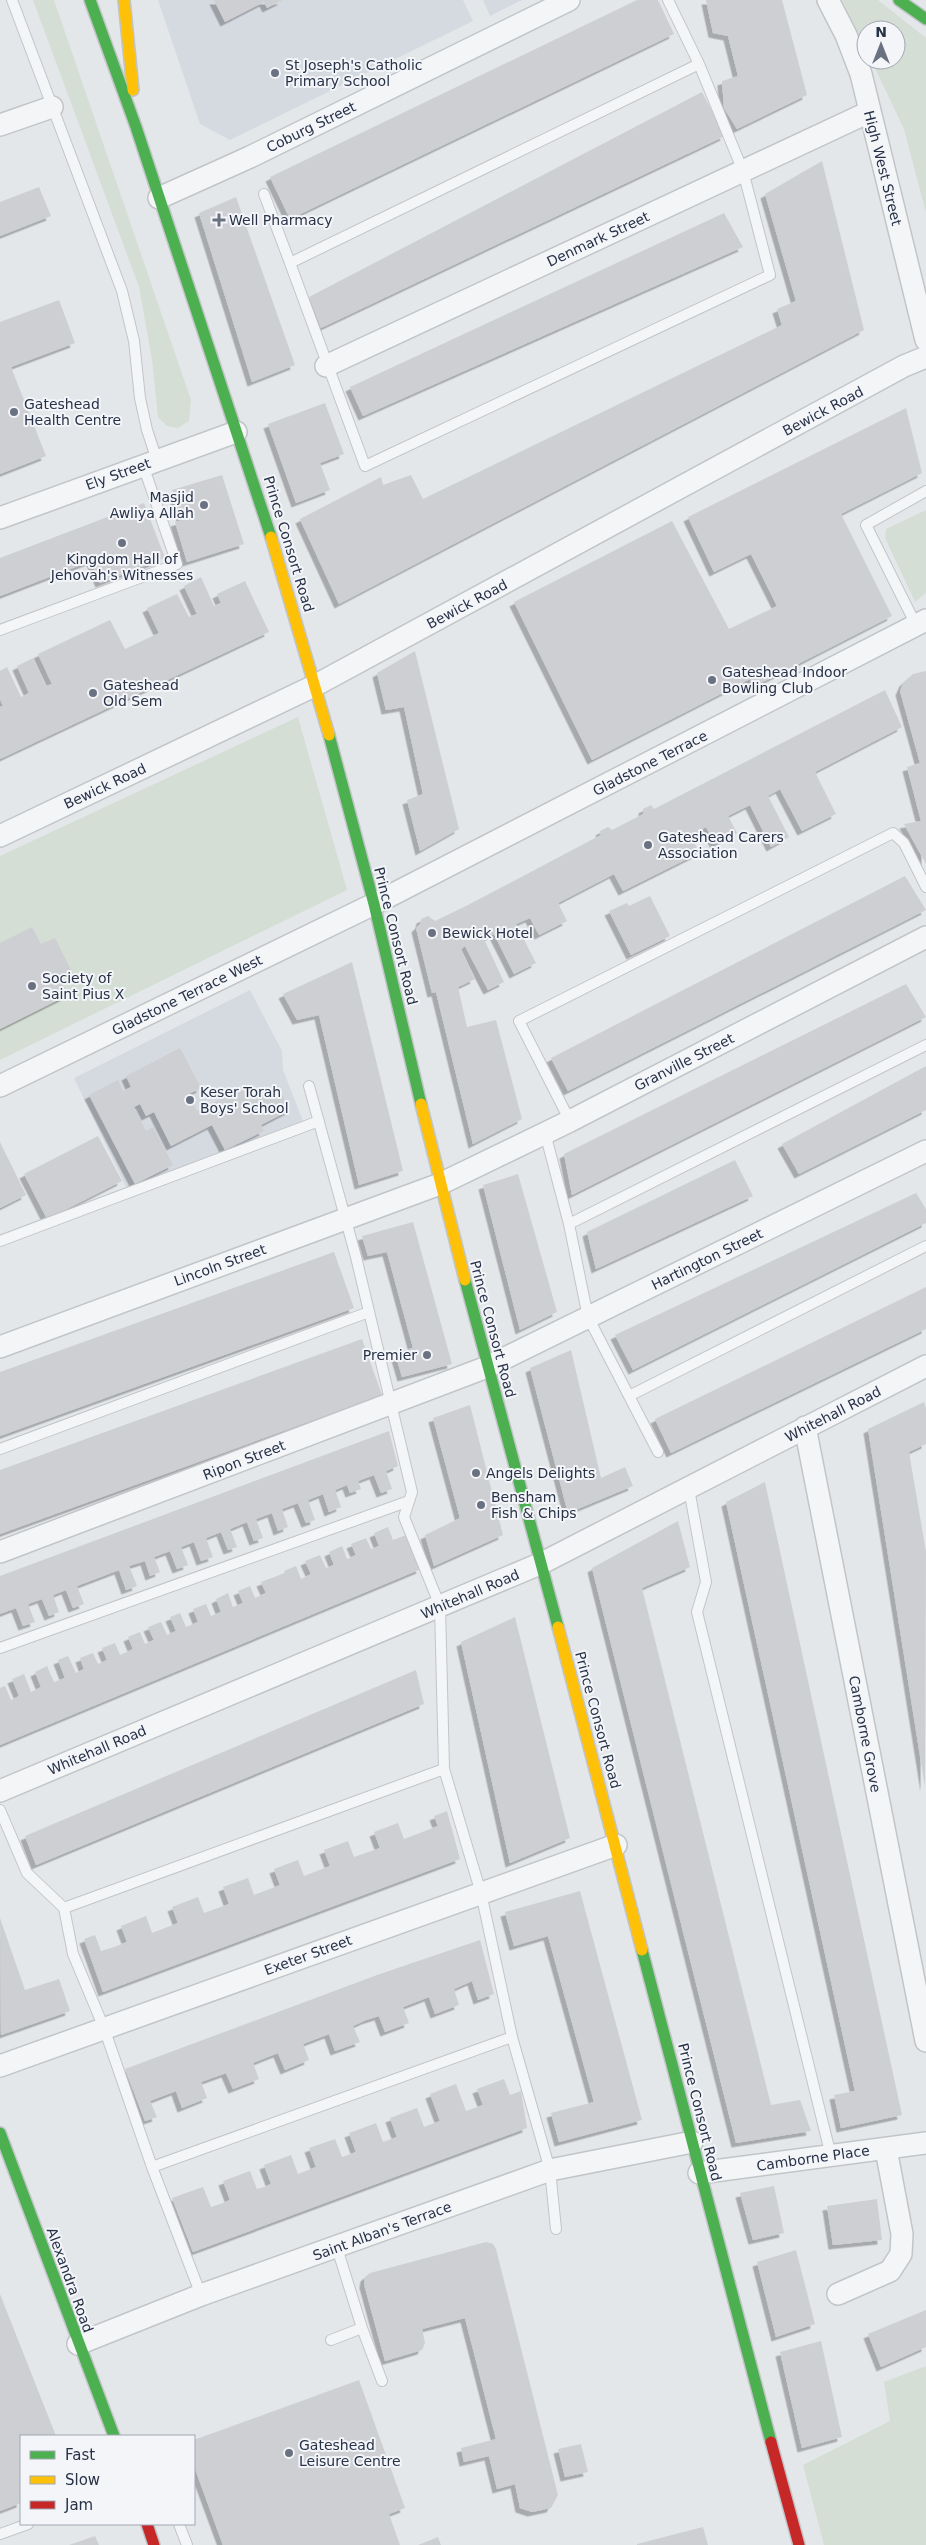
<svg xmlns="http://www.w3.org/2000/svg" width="926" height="2545" font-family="'DejaVu Sans',sans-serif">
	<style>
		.built { fill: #d5dae1 }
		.green { fill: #d4ded5 }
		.building { fill: #cdcfd3; filter: url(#shadow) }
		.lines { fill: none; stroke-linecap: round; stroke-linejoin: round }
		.lane-casing { stroke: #c2c5c8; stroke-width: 12 }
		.street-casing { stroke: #c2c5c8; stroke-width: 24 }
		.fast-casing { stroke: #c2c5c8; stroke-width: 14 }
		.slow-casing { stroke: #c2c5c8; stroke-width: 14 }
		.jam-casing { stroke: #c2c5c8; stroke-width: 14 }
		.lane { stroke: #f4f5f7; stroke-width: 10 }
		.street { stroke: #f4f5f7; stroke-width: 21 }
		.fast { stroke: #4caf50; stroke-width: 11 }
		.slow { stroke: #ffc107; stroke-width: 11 }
		.jam { stroke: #c62828; stroke-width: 11 }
		.poi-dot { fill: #6a7180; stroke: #f3f5f9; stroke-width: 2 }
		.labels { text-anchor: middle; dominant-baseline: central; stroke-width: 4; stroke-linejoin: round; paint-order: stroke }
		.poi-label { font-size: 14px; fill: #283247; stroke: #f3f5f9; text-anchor: start }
		.street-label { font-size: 14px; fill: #283247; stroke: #f3f5f9 }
	</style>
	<defs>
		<filter id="shadow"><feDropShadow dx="-4.5" dy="4.5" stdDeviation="0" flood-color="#0004"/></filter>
	</defs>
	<rect width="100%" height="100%" fill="#e4e7ea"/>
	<!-- built -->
	<path class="built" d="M158,0H463L473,21L230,140L200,124Z
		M483,0H522L490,16Z
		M250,990L282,1051L283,1070L303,1121L127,1189L74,1078Z"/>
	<!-- green -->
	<path class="green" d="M33,0H54L191,400L189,421L178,428L167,426L158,417L152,360L139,287Z
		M842,0H878L926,38V213L904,129L871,60H896V30H866V50Z
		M926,510V593L915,602L885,538L886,529Z
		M298,717L347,890L0,1060V856Z
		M926,2366V2545H824L803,2465L890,2421L884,2382Z"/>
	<!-- building -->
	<path class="building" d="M214,0H283L267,8L264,2L225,22Z
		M637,0H658L674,34L290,219L270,177Z
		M706,0H782L807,95L737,129L724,108L722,81L738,76L728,36L713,33Z
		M702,92L725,136L321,328L309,297Z
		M822,161L864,330L339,604L300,519L381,477L383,485L411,475L423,499L782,325L777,309L796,301L765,194Z
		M39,187L51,216L0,236V202Z
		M236,197L295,365L252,382L199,213Z
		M724,213L743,247L363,416L350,387Z
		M59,300L75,343L11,367L46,456L0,474V322Z
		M325,403L344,454L320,463L330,490L296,503L268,424Z
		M906,408L922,473L841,514L892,616L753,687L750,679L592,760L514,602L672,521L729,629L777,606L751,554L714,572L688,517Z
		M222,475L244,544L187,562L175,522L182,520L172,490Z
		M144,503L165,558L100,583L91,561L0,596V558Z
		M201,577L214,606L221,603L217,594L245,581L269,632L0,759V707L3,706L0,699V671L7,667L21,697L29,693L17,666L33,658L46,686L52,684L38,654L110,620L125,649L159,633L147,608L177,594L189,617L197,614L184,586Z
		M415,651L459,829L420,851L407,800L423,794L404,707L386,710L377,673Z
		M926,671V864L904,824L921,821L907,767L920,763L900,691L904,682L913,674Z
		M885,690L902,727L815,772L836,814L802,831L780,789L768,796L789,837L771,847L750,805L728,816L737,833L715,844L706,827L691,835L699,853L623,891L614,874L558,903L567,921L539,935L530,918L516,924L536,963L514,974L494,934L484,939L504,982L488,990L465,946L461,949L475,979L458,987L467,1027L496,1020L522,1119L473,1144L436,992L432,993L416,928L420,924L421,919L428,916L435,921L466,906L597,837L601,835L600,831L608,827L612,830L643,814V809L651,805L654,809Z
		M905,876L926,910L568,1091L551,1058Z
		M650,896L670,936L631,955L609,911L627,903L629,906Z
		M32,927L41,944L55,938L71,970L59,977L68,995L0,1029V943Z
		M352,962L403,1171L359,1185L319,1015L297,1020L283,994Z
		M906,984L926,1017L572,1195L564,1154Z
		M180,1048L201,1088L189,1094L197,1111L242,1088L249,1101L278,1086L290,1110L261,1125L264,1131L225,1150L212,1125L171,1146L154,1112L146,1116L140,1104L134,1107L146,1131L153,1127L173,1165L135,1184L89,1095L118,1080L123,1091L131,1087L126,1076Z
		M926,1066V1110L799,1174L782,1144Z
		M98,1136L122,1181L47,1219L24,1174Z
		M0,1142L26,1195L0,1208Z
		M735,1160L753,1196L596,1269L587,1232Z
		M518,1174L557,1312L520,1330L483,1185Z
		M916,1193L926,1209V1223L633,1370L615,1335Z
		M413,1222L452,1364L402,1377L395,1353L413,1348L387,1252L368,1256L362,1236Z
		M334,1252L354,1308L0,1436V1372Z
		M926,1287V1329L671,1453L655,1419Z
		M362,1339L382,1395L0,1534V1470Z
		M571,1350L601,1478L625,1467L633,1486L568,1513L530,1368Z
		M924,1402L926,1408V1444L909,1452L926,1552L925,1787L868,1429Z
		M470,1405L503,1535L434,1566L425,1535L460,1518L433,1418Z
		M389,1431L398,1466L386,1471L392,1489L381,1493L374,1475L358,1481L361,1489L350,1493L347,1485L335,1490L341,1507L329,1512L323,1494L308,1500L315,1520L306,1523L298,1503L282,1509L288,1527L278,1531L272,1513L256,1519L263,1538L254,1541L247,1522L230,1529L237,1547L228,1550L221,1532L206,1538L213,1557L201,1561L194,1542L181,1547L188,1565L177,1569L170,1551L154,1557L160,1572L150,1576L145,1561L129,1566L137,1586L126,1590L119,1570L77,1586L84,1604L73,1608L66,1590L53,1595L59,1612L49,1616L42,1599L28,1604L35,1622L23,1626L16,1608L0,1614V1576Z
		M765,1482L902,2115L841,2128L834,2095L855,2091L726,1502Z
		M678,1521L690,1567L642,1588L771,2105L800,2100L811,2131L736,2143L592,1568Z
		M388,1527L393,1540L406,1535L421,1569L0,1745V1688L5,1686L11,1700L19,1696L12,1679L24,1674L31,1692L41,1687L35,1672L47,1666L54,1682L65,1678L58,1660L68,1656L76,1673L84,1669L80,1658L93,1653L98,1664L107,1660L102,1648L115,1643L120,1655L133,1649L128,1637L140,1632L145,1644L154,1640L148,1627L161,1622L167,1635L176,1631L170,1617L180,1613L186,1627L198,1622L193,1609L206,1604L211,1616L221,1612L216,1599L228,1593L233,1607L243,1603L238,1591L250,1586L255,1598L266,1593L261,1582L285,1573L284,1571L296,1566L301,1579L311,1574L305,1561L320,1555L326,1568L334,1565L329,1552L342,1546L347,1559L356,1555L351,1544L366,1538L371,1549L379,1546L374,1533Z
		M515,1617L570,1838L510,1863L461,1642Z
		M416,1670L424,1704L36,1865L25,1836Z
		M447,1811L460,1859L103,1992L84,1939L95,1935L101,1951L114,1947L127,1942L121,1926L146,1916L152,1933L178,1923L172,1907L198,1897L204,1913L229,1904L223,1887L248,1878L254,1895L280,1885L274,1869L298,1860L304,1876L330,1866L324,1850L348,1841L354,1857L380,1848L374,1832L398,1823L404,1839L438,1826L434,1816Z
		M580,1891L642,2120L559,2142L551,2113L594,2102L548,1936L514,1946L505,1912Z
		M0,1918L25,1990L59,1979L70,2011L1,2035Z
		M480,1940L494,1994L478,2000L472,1981L454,1989L459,2005L435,2014L429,1997L403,2007L409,2023L385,2032L379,2016L366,2020L353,2026L360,2042L335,2051L329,2034L303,2044L309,2060L285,2070L278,2053L253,2063L259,2079L233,2089L226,2073L201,2082L207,2098L182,2108L176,2091L150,2101L157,2117L145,2121L125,2069L377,1975Z
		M504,2079L510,2095L521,2091L527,2128L193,2252L172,2198L203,2187L211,2207L223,2203L230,2200L223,2181L250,2171L257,2189L264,2187L271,2184L264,2165L291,2155L298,2174L316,2167L309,2148L335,2139L342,2157L356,2152L349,2133L363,2128L376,2123L383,2142L397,2137L390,2118L417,2108L424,2127L440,2121L430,2094L456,2084L466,2111L483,2105L477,2089Z
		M774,2186L784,2233L753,2240L740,2193Z
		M877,2199L882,2240L833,2245L827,2206Z
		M486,2242L493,2244L496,2249L558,2495L551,2508L532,2512L520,2508L515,2484L497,2489L489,2456L464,2462L461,2448L496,2439L465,2318L422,2329L425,2343L422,2350L385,2361L364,2284L365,2277L370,2273Z
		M796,2250L815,2324L776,2337L757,2262Z
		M0,2294L56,2436H21V2503L0,2511Z
		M926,2310V2347L881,2367L868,2334Z
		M821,2341L842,2437L802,2448L780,2352Z
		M359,2380L405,2508L389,2514L400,2545H223L194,2466V2440Z
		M581,2444L588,2472L565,2477L558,2449Z
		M703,2527L708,2545H637V2544Z
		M95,2536L99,2545H69Z
		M438,2537L441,2545H418Z"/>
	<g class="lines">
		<defs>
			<path id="lane" d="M12,0L122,291L134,341L140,398L147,430L157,460
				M668,0L699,64L290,263L365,466L770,275L743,171L699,64
				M264,194L290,263
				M916,625L866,525L926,491
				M0,630L177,564L143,465
				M309,1086L356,1257L412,1492L404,1517L440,1606L444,1769L481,1893L512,2037L550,2170L556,2229
				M570,1121L519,1021L893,833L904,843L926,887
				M545,1133L569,1224L588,1317L658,1452
				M569,1224L926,1045
				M0,1241L319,1121
				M629,1396L926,1246
				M0,1449L369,1312
				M689,1489L706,1582L697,1612L831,2156
				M0,1648L409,1501
				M0,1810L27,1873L64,1908L73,1954L104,2028L152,2167L201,2295
				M64,1908L444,1769
				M152,2167L512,2037
				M337,2248L362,2328L382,2381
				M331,2340L362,2328
				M179,2524L187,2545
				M0,2534L28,2524"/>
			<path id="street" d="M828,0L846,35L861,74L926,340
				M0,125L52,107
				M159,198L250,157L569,0
				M326,366L869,112
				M0,518L236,432
				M0,836L316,685L904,366L926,357
				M0,1086L374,904L926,620
				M0,1347L440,1184L570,1121L926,937
				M805,1427L926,2041
				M0,1552L487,1367L926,1151
				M0,1791L542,1563L926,1366
				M0,2066L616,1845
				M699,2173L926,2143
				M838,2294L890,2271L901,2254L902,2234L886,2149
				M78,2344L201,2295L550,2170L692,2142"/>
			<path id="fast" d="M90,0L136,127L271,537
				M899,0L926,19
				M329,735L374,904L421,1104
				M465,1280L558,1627
				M642,1950L771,2442
				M0,2133L114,2436"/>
			<path id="slow" d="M124,0L133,90
				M271,537L329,735
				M421,1104L465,1280
				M558,1627L642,1950"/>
			<path id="jam" d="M771,2442L799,2545
				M147,2524L154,2545"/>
		</defs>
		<!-- lane casing -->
		<use href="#lane" class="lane-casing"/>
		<!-- street casing -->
		<use href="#street" class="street-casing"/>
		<!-- fast casing -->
		<use href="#fast" class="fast-casing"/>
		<!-- slow casing -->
		<use href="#slow" class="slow-casing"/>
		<!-- jam casing -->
		<use href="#jam" class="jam-casing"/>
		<!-- lane -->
		<use href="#lane" class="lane"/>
		<!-- street -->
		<use href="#street" class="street"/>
		<!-- fast -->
		<use href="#fast" class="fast"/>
		<!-- slow -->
		<use href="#slow" class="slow"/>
		<!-- jam -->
		<use href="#jam" class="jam"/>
	</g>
	<!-- markers -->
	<g class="poi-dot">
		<circle cx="275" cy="73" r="5"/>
		<path d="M216.5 212.5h5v5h5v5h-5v5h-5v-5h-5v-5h5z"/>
		<circle cx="14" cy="412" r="5"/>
		<circle cx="204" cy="505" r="5"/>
		<circle cx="122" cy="543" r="5"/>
		<circle cx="712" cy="680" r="5"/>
		<circle cx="93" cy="693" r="5"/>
		<circle cx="648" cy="845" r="5"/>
		<circle cx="432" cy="933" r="5"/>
		<circle cx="32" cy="986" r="5"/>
		<circle cx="190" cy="1100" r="5"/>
		<circle cx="427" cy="1355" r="5"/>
		<circle cx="476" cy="1473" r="5"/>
		<circle cx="481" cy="1505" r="5"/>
		<circle cx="289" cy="2453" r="5"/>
	</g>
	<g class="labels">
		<!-- poi labels -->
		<g class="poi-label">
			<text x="285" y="65">St Joseph's Catholic<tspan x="285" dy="16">Primary School</tspan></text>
			<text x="229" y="220">Well Pharmacy</text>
			<text x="24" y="404">Gateshead<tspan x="24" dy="16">Health Centre</tspan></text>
			<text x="194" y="497" text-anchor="end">Masjid<tspan x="194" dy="16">Awliya Allah</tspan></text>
			<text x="122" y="559" text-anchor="middle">Kingdom Hall of<tspan x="122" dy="16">Jehovah's Witnesses</tspan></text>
			<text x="722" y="672">Gateshead Indoor<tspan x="722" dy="16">Bowling Club</tspan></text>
			<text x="103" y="685">Gateshead<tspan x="103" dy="16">Old Sem</tspan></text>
			<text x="658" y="837">Gateshead Carers<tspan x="658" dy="16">Association</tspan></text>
			<text x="442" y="933">Bewick Hotel</text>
			<text x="42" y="978">Society of<tspan x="42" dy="16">Saint Pius X</tspan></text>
			<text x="200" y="1092">Keser Torah<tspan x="200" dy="16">Boys' School</tspan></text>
			<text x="417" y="1355" text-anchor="end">Premier</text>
			<text x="486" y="1473">Angels Delights</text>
			<text x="491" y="1497">Bensham<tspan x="491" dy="16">Fish &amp; Chips</tspan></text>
			<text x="299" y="2445">Gateshead<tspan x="299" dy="16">Leisure Centre</tspan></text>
		</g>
		<!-- street labels -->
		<g class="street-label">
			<text transform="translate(311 127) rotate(-26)">Coburg Street</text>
			<text transform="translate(883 168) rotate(76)">High West Street</text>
			<text transform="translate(598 239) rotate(-25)">Denmark Street</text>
			<text transform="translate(823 411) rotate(-28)">Bewick Road</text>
			<text transform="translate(118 474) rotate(-20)">Ely Street</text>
			<text transform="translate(289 544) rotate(73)">Prince Consort Road</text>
			<text transform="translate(467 604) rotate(-28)">Bewick Road</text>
			<text transform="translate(650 763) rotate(-27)">Gladstone Terrace</text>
			<text transform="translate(105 786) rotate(-25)">Bewick Road</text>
			<text transform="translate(396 936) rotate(76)">Prince Consort Road</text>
			<text transform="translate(187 995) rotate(-26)">Gladstone Terrace West</text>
			<text transform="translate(684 1062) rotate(-27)">Granville Street</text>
			<text transform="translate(707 1259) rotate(-26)">Hartington Street</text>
			<text transform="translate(220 1265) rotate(-20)">Lincoln Street</text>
			<text transform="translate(493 1329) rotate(75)">Prince Consort Road</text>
			<text transform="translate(833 1414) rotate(-27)">Whitehall Road</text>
			<text transform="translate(244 1460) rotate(-21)">Ripon Street</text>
			<text transform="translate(470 1594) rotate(-23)">Whitehall Road</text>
			<text transform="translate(598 1720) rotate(75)">Prince Consort Road</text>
			<text transform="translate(865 1734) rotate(79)">Camborne Grove</text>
			<text transform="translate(97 1750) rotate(-23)">Whitehall Road</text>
			<text transform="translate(308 1955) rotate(-20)">Exeter Street</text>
			<text transform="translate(700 2112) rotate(76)">Prince Consort Road</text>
			<text transform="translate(813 2158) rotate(-8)">Camborne Place</text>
			<text transform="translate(382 2231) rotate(-20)">Saint Alban's Terrace</text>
			<text transform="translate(70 2280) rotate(70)">Alexandra Road</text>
		</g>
	</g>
	<!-- legend -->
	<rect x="20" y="2435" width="175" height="90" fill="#f3f5f9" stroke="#a2a7b2"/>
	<rect x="30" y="2451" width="25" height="8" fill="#4caf50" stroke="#a2a7b2"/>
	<text x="65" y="2460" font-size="15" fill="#283247">Fast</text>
	<rect x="30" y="2476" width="25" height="8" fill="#ffc107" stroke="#a2a7b2"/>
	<text x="65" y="2485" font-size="15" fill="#283247">Slow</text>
	<rect x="30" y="2501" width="25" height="8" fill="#c62828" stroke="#a2a7b2"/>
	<text x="65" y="2510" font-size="15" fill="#283247">Jam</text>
	<!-- north arrow -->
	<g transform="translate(881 45)"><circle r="24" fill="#f3f5f9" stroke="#a2a7b2"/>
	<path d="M0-4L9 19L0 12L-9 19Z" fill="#6a7180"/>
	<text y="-8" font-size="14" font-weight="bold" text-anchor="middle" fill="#283247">N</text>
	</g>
</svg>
